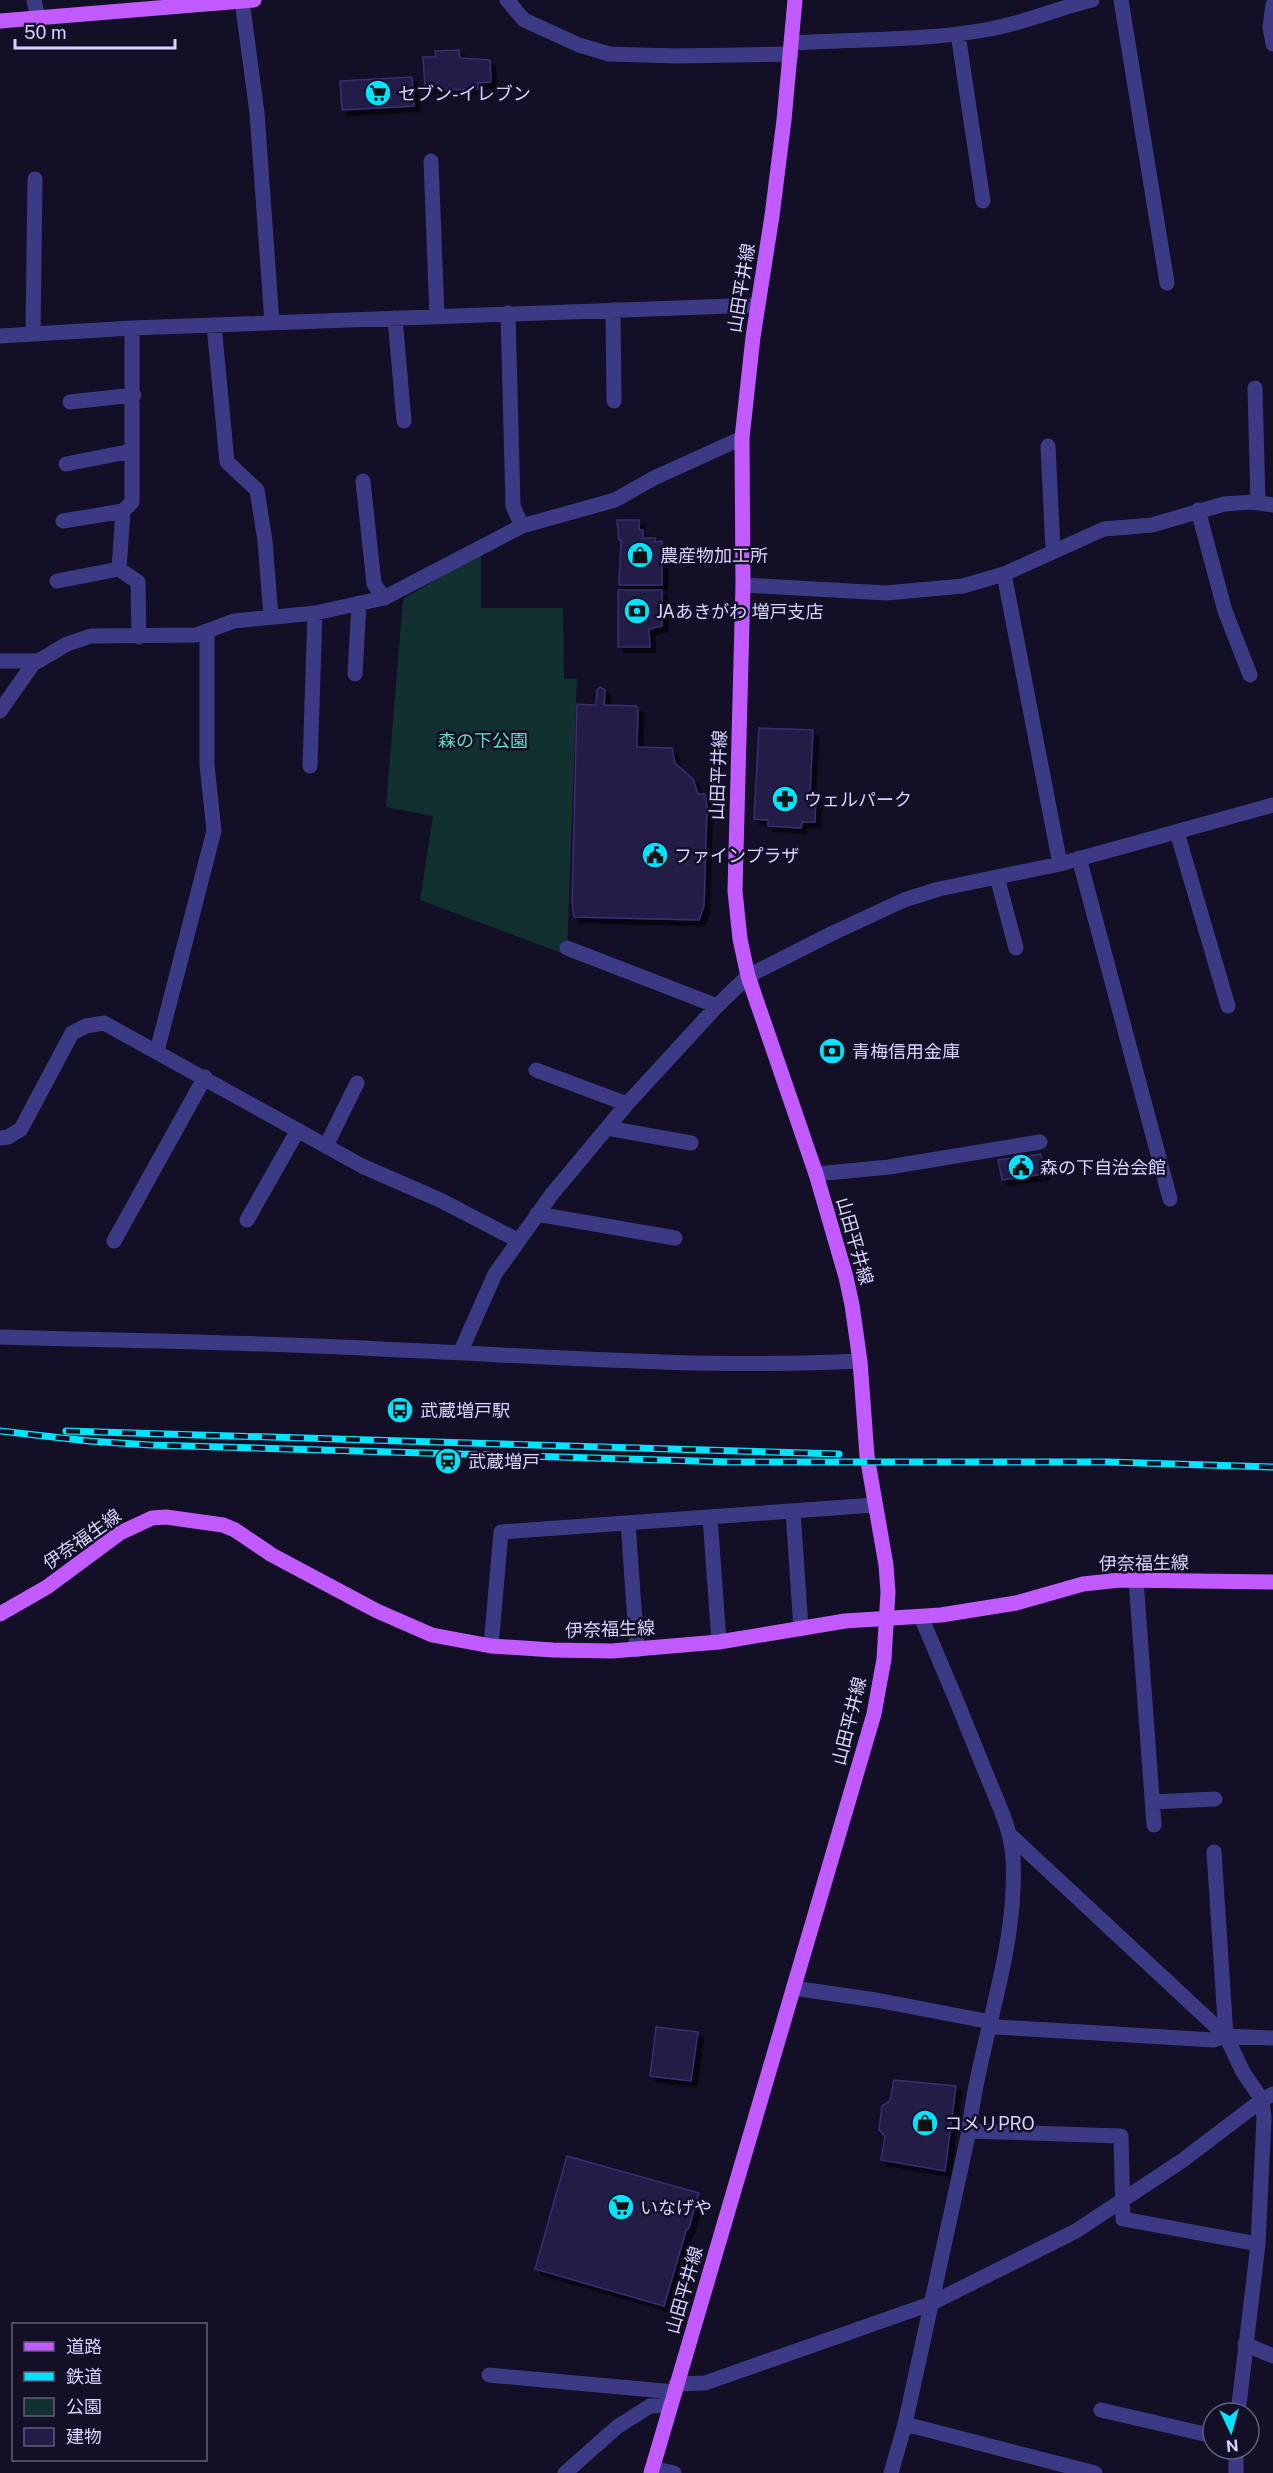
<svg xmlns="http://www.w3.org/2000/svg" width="1273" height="2473" font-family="'Public Sans','Noto Sans JP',sans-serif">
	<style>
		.park { fill: #12302f }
		.building { fill: #241b47; stroke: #3b2d73; stroke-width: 1.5; filter: url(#shadow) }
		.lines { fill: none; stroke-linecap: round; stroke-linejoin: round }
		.minor { stroke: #3d3a85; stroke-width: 15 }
		.major { stroke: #c25bff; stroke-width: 15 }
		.rail-casing { stroke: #00e5ff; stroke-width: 7 }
		.rail { stroke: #130f26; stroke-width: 4.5; stroke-dasharray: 14; stroke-linecap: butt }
		.labels { text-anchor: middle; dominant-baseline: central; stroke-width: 5; stroke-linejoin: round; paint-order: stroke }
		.poi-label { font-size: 18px; fill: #d9d4ff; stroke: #130f26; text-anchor: start }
		.street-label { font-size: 18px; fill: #d9d4ff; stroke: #130f26 }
		.park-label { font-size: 18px; fill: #5fe0c0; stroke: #130f26 }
	</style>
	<defs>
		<filter id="shadow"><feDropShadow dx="5.5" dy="5.5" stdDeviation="0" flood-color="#0009"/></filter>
	</defs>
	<rect width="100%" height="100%" fill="#130f26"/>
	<!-- park -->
	<path class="park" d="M481,553V608H563L564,679H577L567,955L420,900L433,816L386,807L403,599Z"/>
	<!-- building -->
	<path class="building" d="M459,50L460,58L490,60L491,82L478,83V89L441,90V88H425L423,57H436L435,51Z
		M412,77L414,106L342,110L340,81Z
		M617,520H639V530H643V538H655V542L662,541V585H619L621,540H619Z
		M618,590H662V626L649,629L650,647H618Z
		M600,687L605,690L604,705L636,706L638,709L637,747L672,748L675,763L693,779L698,794H705L707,807L704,906L699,920L574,917L572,903L577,704L596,705L597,690Z
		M759,728L813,730L810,793L816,794L815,822H802L801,828L768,826V820L754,819Z
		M1041,1154L1044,1174L1002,1180L998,1160Z
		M656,2027L698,2032L691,2081L650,2076Z
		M894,2080L956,2086L945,2171L881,2160L885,2136L879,2130L882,2106L890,2101Z
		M567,2156L699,2193L689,2228L686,2231L664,2306L535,2269Z"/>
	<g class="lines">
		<!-- minor -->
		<path class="minor" d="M34,0L38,18
			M242,0L257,113L272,323
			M507,0L524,20L579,45L609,54L677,56L791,54
			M1121,0L1167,283
			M1273,5L1270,27L1273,44
			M958,34L983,201
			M792,43C855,39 928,41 990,29C1025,23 1058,8 1092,0
			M431,161L437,316
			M613,310L614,401
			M508,313L513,506L522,526
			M395,318L404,421
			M214,325L227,462L257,490L265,541L271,617
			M132,328V502L123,511L119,569L138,582L139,637
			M33,334L35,179
			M0,336L132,328L758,305
			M1255,388L1258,503
			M70,402L134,395
			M1048,446L1053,550
			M66,464L132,451
			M363,481L374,584L384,598
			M1198,510L1225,611L1250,675
			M63,521L123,511
			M1004,574L1060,864
			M57,581L119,569
			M743,585L886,593L963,586L1004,574L1104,529L1152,525L1224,504L1252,502L1273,505
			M0,661H39
			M355,674L359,603
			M0,711L33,664L67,644L91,636L196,635L234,621L315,613L384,598L522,526L615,500L654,478L742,438
			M310,766L315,613
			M1177,832L1228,1006
			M1079,858L1170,1199
			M997,877L1016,948
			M567,948L717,1006
			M157,1051L214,831L207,765V632
			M536,1070L627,1104
			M607,1128L691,1143
			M0,1138L8,1137L21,1129L72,1033L86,1026L104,1023L362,1166L440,1200L517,1240
			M326,1146L357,1083
			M816,1174L889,1167L1040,1142
			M537,1214L675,1238
			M247,1220L298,1130
			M114,1241L205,1077
			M0,1337C127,1341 254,1342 380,1349C540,1356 701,1369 860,1361
			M460,1353L495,1274L552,1194L627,1104L717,1006L748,976L833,933L904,900L939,889L1060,864L1273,805
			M793,1511L801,1629
			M710,1517L719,1642
			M628,1523L637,1650
			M1136,1580L1154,1825
			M491,1646L501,1532L874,1505
			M1152,1802L1215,1799
			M1010,1835L1226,2036
			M1214,1852L1226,2036L1243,2072L1262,2100L1264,2118L1258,2244L1238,2413
			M793,1988L876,2000L991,2022L997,2027L1214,2040L1226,2036L1273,2038
			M969,2131L1121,2136L1123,2219L1258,2244
			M1245,2344L1273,2356
			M489,2375L675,2392
			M676,2384L705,2383L930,2304L1076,2231L1183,2160L1262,2100L1273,2094
			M1101,2410L1213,2436
			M905,2424L1095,2473
			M652,2468L674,2473
			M565,2473L617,2427L650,2406L670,2405
			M891,2473L905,2424L969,2131C979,2039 1018,1952 1013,1858C1011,1829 998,1803 987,1776C966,1723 944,1670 921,1617
			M1236,2473V2449"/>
		<!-- major -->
		<path class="major" d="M0,21L254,0
			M0,1614L47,1587L120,1533L152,1518L166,1517L223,1525L235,1530L272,1555L377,1611L432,1635L491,1646L553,1650L612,1651L719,1642L845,1621L941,1615L1016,1603L1083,1584L1120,1580L1273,1582
			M651,2473L874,1714L884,1659L888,1592L886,1565L867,1456L860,1361L852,1305L846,1277L816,1174L748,976L740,939L735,891L743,585L742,438L753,337L772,216L784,120L795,0"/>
		<defs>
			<path id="rail" d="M0,1431L89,1441L150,1445L729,1462H1108L1273,1467
				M66,1431L839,1454"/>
		</defs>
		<!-- rail casing -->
		<use href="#rail" class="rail-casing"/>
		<!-- rail -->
		<use href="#rail" class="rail"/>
	</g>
	<!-- icons -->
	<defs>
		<symbol id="supermarket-disc" viewBox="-11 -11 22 22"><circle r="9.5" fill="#00e5ff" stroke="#130f26"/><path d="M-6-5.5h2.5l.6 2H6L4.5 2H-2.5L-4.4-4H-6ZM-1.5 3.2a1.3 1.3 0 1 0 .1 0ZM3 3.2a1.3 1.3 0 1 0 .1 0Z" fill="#111"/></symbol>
		<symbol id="shop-disc" viewBox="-11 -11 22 22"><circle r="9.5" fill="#00e5ff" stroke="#130f26"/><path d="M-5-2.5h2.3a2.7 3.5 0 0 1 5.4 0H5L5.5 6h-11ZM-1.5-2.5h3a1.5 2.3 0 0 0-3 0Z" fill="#111"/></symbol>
		<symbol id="bank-disc" viewBox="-11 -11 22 22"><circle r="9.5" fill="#00e5ff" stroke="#130f26"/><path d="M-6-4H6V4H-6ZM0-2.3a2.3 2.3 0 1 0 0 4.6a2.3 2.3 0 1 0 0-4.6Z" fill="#111"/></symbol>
		<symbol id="pharmacy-disc" viewBox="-11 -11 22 22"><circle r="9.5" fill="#00e5ff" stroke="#130f26"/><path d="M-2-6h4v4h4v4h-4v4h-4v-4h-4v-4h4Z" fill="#111"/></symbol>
		<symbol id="civic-disc" viewBox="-11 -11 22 22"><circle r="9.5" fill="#00e5ff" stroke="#130f26"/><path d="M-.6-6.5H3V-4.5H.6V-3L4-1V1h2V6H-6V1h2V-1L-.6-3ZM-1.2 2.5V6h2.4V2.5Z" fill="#111"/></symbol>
		<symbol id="bus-disc" viewBox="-11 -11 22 22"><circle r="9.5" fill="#00e5ff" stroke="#130f26"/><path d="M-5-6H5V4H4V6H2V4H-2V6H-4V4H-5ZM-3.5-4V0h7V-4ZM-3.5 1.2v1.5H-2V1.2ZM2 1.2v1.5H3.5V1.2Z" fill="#111"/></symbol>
		<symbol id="station-disc" viewBox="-11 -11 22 22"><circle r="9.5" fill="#00e5ff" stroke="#130f26"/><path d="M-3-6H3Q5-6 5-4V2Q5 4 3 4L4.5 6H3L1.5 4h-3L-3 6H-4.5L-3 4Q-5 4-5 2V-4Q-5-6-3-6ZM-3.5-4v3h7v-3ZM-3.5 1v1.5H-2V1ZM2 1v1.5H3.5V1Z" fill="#111"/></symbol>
	</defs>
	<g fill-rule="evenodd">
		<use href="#supermarket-disc" x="363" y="78" width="30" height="30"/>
		<use href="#shop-disc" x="625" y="540" width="30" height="30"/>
		<use href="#bank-disc" x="622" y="596" width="30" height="30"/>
		<use href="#pharmacy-disc" x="770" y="784" width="30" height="30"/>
		<use href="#civic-disc" x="640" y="840" width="30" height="30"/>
		<use href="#bank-disc" x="817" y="1036" width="30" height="30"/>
		<use href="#civic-disc" x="1006" y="1152" width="30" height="30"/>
		<use href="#bus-disc" x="385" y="1395" width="30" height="30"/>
		<use href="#station-disc" x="433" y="1446" width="30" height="30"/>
		<use href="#shop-disc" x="910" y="2108" width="30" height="30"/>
		<use href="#supermarket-disc" x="606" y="2192" width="30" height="30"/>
	</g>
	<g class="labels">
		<!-- poi labels -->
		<g class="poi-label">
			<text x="398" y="93">セブン-イレブン</text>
			<text x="660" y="555">農産物加工所</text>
			<text x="656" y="611">JAあきがわ 増戸支店</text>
			<text x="804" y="799">ウェルパーク</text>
			<text x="674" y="855">ファインプラザ</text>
			<text x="852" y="1051">青梅信用金庫</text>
			<text x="1040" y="1167">森の下自治会館</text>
			<text x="420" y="1410">武蔵増戸駅</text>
			<text x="468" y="1461">武蔵増戸</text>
			<text x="944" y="2123">コメリPRO</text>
			<text x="640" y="2207">いなげや</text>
		</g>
		<!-- street labels -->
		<g class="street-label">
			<text transform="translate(741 288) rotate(-81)">山田平井線</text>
			<text transform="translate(718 775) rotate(-88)">山田平井線</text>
			<text transform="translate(855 1241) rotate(74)">山田平井線</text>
			<text transform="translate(82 1539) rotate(-35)">伊奈福生線</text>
			<text transform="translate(1144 1563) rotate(-1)">伊奈福生線</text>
			<text transform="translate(610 1629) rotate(-2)">伊奈福生線</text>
			<text transform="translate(849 1721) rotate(-76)">山田平井線</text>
			<text transform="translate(684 2290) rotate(-74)">山田平井線</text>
		</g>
		<!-- park labels -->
		<g class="park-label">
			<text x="483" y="740">森の下公園</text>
		</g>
	</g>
	<!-- legend -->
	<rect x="12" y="2323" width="195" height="138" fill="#130f26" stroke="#625e7d" stroke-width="1.5"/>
	<rect x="24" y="2342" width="30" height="9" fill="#c25bff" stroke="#625e7d" stroke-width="1.5"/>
	<text x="66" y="2353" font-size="18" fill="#d9d4ff">道路</text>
	<rect x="24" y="2372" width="30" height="9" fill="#00e5ff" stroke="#625e7d" stroke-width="1.5"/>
	<text x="66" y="2383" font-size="18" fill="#d9d4ff">鉄道</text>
	<rect x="24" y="2398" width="30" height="18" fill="#12302f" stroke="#625e7d" stroke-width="1.5"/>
	<text x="66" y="2413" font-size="18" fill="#d9d4ff">公園</text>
	<rect x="24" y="2428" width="30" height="18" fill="#241b47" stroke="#625e7d" stroke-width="1.5"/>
	<text x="66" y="2443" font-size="18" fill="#d9d4ff">建物</text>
	<!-- north arrow -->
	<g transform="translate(1231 2431) rotate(175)"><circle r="28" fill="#130f26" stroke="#625e7d" stroke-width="1.5"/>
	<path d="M0-4.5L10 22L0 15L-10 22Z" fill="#00e5ff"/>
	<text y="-9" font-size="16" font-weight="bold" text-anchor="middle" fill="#d9d4ff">N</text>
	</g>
	<!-- scale -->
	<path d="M15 39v9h160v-9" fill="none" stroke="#d9d4ff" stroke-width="3"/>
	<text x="24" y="39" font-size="18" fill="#d9d4ff" stroke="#130f26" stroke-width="4.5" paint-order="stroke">50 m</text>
</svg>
